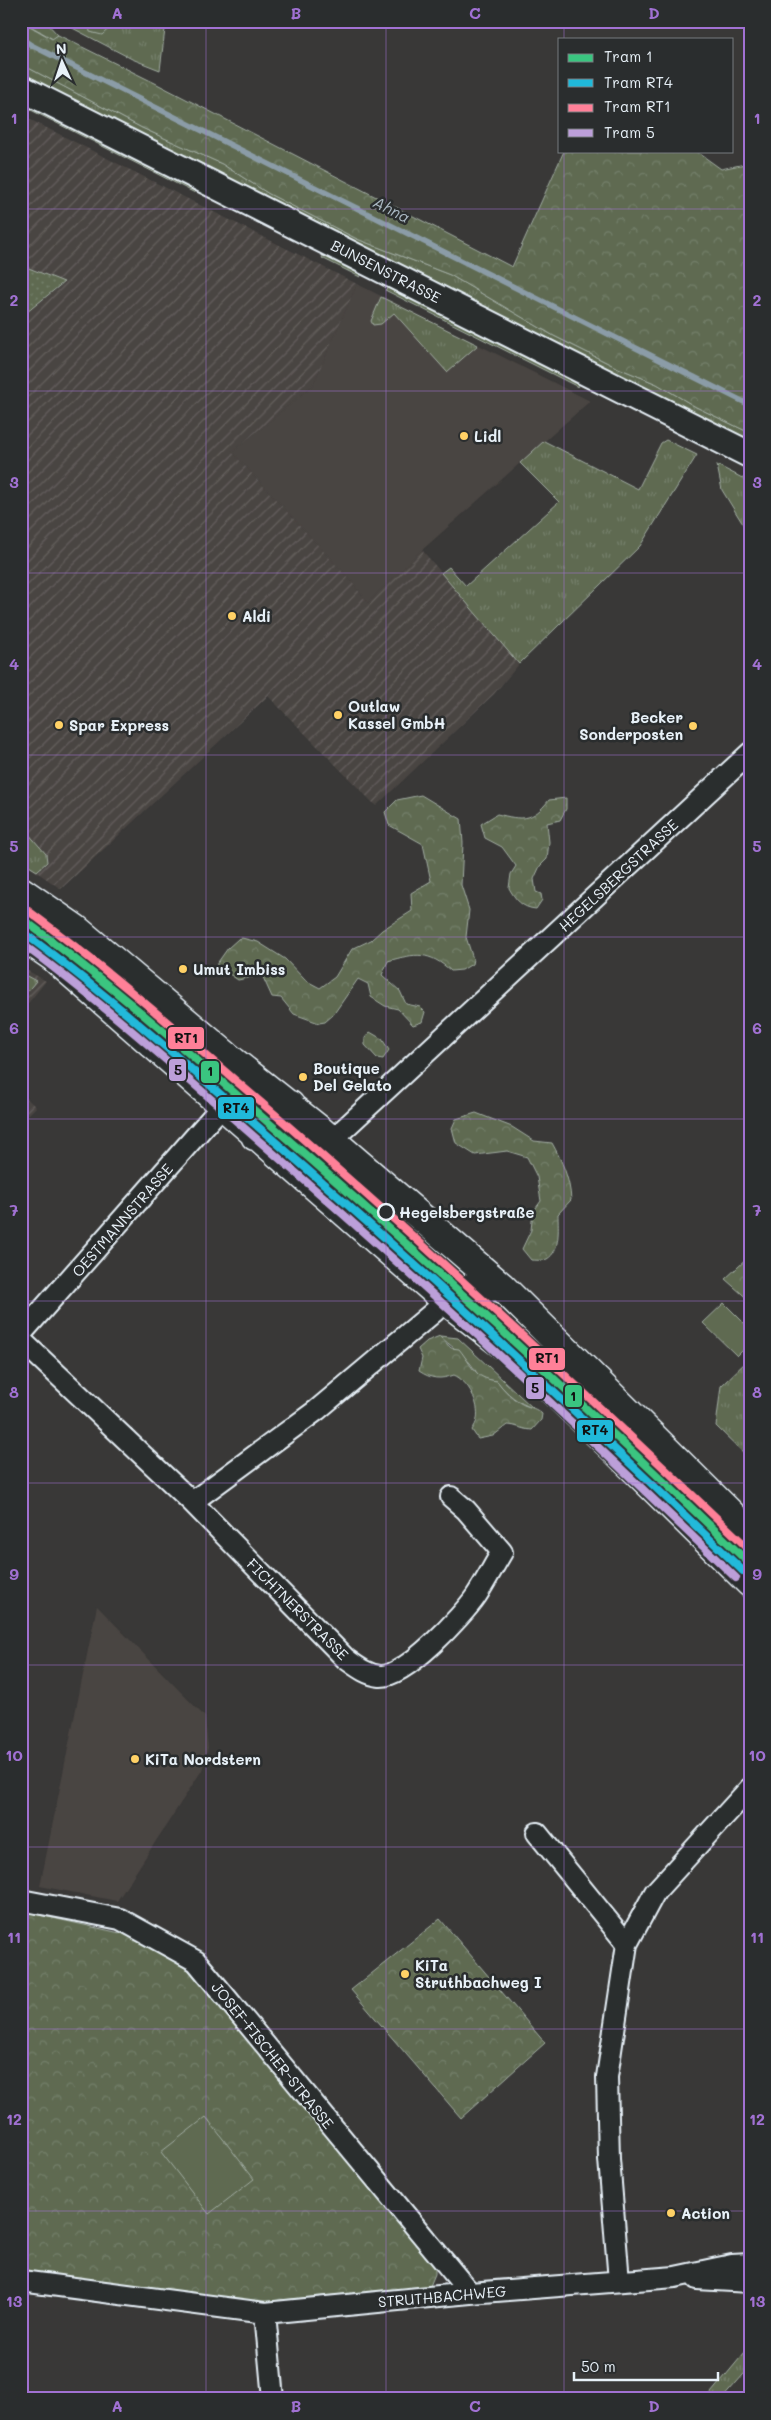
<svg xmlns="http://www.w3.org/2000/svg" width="771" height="2420" font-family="Mali,sans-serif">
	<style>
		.built { fill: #4a4542 }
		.industrial { fill: url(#industrial-furrows) }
		.grass { fill: url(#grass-tufts); stroke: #a3aea4 }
		.forest { fill: url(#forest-crowns); stroke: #a3aea4 }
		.garden { fill: url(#garden-dots); stroke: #a3aea4 }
		.pitch { fill: #5e6a51; stroke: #a3aea4 }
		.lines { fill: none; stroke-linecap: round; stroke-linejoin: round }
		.stream { stroke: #8b9ca7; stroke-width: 5.5 }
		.minor-casing { stroke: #e8f1f8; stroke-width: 24 }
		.tertiary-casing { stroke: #e8f1f8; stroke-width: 29 }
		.primary-casing { stroke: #e8f1f8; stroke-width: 31 }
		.minor { stroke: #2a2d2e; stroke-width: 20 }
		.tertiary { stroke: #2a2d2e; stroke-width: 25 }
		.primary { stroke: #2a2d2e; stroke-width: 28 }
		.tram-1-casing { stroke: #2a2d2e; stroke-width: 11 }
		.tram-2-casing { stroke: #2a2d2e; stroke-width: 11 }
		.tram-3-casing { stroke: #2a2d2e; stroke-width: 11 }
		.tram-4-casing { stroke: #2a2d2e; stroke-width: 11 }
		.tram-1 { stroke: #3ac580; stroke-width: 8 }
		.tram-2 { stroke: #20b9da; stroke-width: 8 }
		.tram-3 { stroke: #ff8098; stroke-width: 8 }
		.tram-4 { stroke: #bc9fd9; stroke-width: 8 }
		.grid { fill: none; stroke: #a171d3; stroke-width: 1; stroke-opacity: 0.55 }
		.poi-dot { fill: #ffd166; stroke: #2a2d2e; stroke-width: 2 }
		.stop-dot { fill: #2a2d2e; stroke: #e8f1f8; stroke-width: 2.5 }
		.labels { text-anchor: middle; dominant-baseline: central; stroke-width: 5; stroke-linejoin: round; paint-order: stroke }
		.street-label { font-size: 15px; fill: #e8f1f8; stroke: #2a2d2e }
		.poi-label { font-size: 15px; font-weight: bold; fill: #e8f1f8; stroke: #2a2d2e; text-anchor: start }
		.stop-label { font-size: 15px; font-weight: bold; fill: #e8f1f8; stroke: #2a2d2e; text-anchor: start }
		.water-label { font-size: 16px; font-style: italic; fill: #aab8c2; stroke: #2a2d2e }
		.line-badge { stroke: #2a2d2e; stroke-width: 2 }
		.pale-badge-label { font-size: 14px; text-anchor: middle; font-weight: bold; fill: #111 }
		.neatline { fill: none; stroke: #a171d3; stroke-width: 2 }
		.grid-label { font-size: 16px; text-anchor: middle; font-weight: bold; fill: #a171d3 }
	</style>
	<defs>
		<pattern id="industrial-furrows" width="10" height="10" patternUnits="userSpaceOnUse" patternTransform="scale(1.25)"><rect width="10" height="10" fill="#4a4542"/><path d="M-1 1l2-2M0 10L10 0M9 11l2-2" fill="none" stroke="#64605e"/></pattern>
		<pattern id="grass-tufts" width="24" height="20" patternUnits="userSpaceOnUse" patternTransform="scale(1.25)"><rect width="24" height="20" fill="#5e6a51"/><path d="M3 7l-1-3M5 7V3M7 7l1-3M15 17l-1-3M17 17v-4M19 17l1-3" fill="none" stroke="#75806b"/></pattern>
		<pattern id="forest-crowns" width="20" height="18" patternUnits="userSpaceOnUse" patternTransform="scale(1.25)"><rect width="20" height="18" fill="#5e6a51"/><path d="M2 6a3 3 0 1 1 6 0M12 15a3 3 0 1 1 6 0" fill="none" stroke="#75806b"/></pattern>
		<pattern id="garden-dots" width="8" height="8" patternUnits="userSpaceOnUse" patternTransform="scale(1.25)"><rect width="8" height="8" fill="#5e6a51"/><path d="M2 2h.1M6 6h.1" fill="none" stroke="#75806b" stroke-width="1.8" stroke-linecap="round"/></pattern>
	</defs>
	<rect width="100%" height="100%" fill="#393837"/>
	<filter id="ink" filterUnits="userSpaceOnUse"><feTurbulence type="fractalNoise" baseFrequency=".02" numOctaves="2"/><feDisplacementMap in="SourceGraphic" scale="10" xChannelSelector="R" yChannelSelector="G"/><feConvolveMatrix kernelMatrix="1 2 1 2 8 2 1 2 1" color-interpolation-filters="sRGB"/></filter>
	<g filter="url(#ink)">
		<!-- built -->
		<path class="built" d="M357,284L590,401L422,550L368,603L351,581L232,452L313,385Z
			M97,1606L205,1717L208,1748L202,1770L117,1901L40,1886Z"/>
		<!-- industrial -->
		<path class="industrial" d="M21,115L357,284L313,385L232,452L351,581L368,603L422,550L519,664L494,694L376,806L268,696L61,889L21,861V317L64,283L21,265Z
			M21,967L46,981L21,1012Z
			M21,1093L36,1107L21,1122Z"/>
		<!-- grass -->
		<path class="grass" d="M22,21H45L58,35L53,39Z
			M59,21H166L160,70L132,59Z
			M21,64L142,128L222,164L269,194L357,239L450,275L554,336L616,367L657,384L696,407L750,433V444L21,77Z
			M21,98L194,185L195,193L21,105Z
			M325,252L360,270V277L322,258Z
			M390,286L578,379V387L385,290Z
			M381,297L478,345L447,372L394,313L381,324L373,325L371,321Z
			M666,440L697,455L640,546L519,664L441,573L449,567L466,586L559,502L520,463L544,441L638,489L661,443Z
			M717,465L750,482V531L746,529L722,490Z
			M21,825L46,854L47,862L37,871L21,861Z
			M21,902L70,937L273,1110L271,1119L264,1122L127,1007L21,924Z
			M21,973L36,981L21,999Z
			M440,1336L458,1338L533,1408C518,1403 507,1394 497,1381C476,1378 481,1377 470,1363C462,1353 449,1345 440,1336Z
			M750,1358V1459L716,1426L721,1386Z
			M750,2346V2367L722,2399H706Z"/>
		<!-- forest -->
		<path class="forest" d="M21,21L52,39L58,35L155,83L512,267L564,151H696L721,169L750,163V433L696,407L657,384L616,367L554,336L450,275L357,239L269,194L222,164L142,128L21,64Z
			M95,21H117L102,35L90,32L89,26Z
			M421,795L461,819L463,843L461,885L469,910L466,937L473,959L472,964L462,970L451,971C429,951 416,953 388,961L382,975L400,991L406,1004L420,1007L425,1012L422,1022L413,1025L398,1009L385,1006L371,997L368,984L358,979L333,1015L325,1022L319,1023L294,1014L281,998L272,997L262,975L238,980L216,965L228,948L238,939L242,938L258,942L285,959L305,980L320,988L335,977L352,949L371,940L382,930L412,911L411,893L431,881L423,844L389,825L385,812L397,800Z
			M566,798V809L560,820L547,823L549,842L547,859L540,866L534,879L536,892L541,894L542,900L536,909C522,908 515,899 509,888L511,874L516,866L502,847L485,838L481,824L497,814C522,820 532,822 549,800Z
			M370,1032L382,1039L389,1050L383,1059L377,1058L365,1045V1038Z
			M476,1113L512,1127L534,1141L552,1143C562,1161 570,1179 571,1200L558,1214C558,1227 561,1251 547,1259C543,1261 535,1260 531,1260L522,1249L531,1230L533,1212L541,1201L537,1177L527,1157L507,1151L475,1155L456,1143L452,1128L456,1119Z
			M750,1256V1301L725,1279Z
			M440,1336L451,1348L459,1349C473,1366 473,1378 497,1381C504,1390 513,1400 524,1405C531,1408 536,1408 542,1414L541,1420L532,1430C522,1430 517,1425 507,1425L493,1436L478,1439L472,1430C474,1427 477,1422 477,1419C480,1403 468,1381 454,1375C440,1380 431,1379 419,1371L422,1358L418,1349L427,1341Z
			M21,1911L129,1935L195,1974L435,2266V2274L430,2286L260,2302L21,2271Z
			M440,1919L545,2043L461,2118L351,1990Z"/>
		<!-- garden -->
		<path class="garden" d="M21,265L64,282L21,317Z"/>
		<!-- pitch -->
		<path class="pitch" d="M724,1303L750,1329V1343L737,1356L703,1323Z
			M206,2117L254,2179L209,2214L161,2152Z"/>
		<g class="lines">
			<!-- stream -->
			<path class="stream" d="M21,38L31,45L750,405"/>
			<defs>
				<path id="minor" d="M332,1140L750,753
					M21,1334L222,1106
					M21,1340L192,1502L346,1659C356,1666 367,1675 380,1676C405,1678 463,1615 476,1596C485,1582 493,1567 502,1552L466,1510L451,1497
					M192,1502L317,1410L435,1311L445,1300
					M537,1833L627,1944
					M21,1900L120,1919L196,1961L470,2293
					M697,2279L750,2282
					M21,2281L265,2313L470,2293L675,2277L732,2265L750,2264
					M619,2281L609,2159L607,2077L627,1944L655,1892L750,1788
					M265,2313L273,2399"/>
				<path id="tertiary" d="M21,88L750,455"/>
				<path id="primary" d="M21,891L76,929L234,1062L321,1131L501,1286L750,1533
					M21,935L53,957L445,1300L512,1352L614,1449L750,1583
					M255,1136C281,1140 292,1132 290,1105
					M445,1300L466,1289L501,1286"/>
			</defs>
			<!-- minor casing -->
			<use href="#minor" class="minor-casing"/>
			<!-- tertiary casing -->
			<use href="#tertiary" class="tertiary-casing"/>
			<!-- primary casing -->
			<use href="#primary" class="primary-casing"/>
			<!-- minor -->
			<use href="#minor" class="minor"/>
			<!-- tertiary -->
			<use href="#tertiary" class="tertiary"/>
			<!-- primary -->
			<use href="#primary" class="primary"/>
			<defs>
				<path id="tram-1" d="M21,918C108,982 189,1053 270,1124C435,1266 593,1413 750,1564"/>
				<path id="tram-2" d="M21,931C106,993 184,1063 264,1132C428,1273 587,1421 743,1571"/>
				<path id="tram-3" d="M27,910C114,974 195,1046 278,1117C439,1257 596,1402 750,1550"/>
				<path id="tram-4" d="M21,943C104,1004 180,1072 258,1140C422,1281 580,1428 736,1578"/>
			</defs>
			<!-- tram-1 casing -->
			<use href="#tram-1" class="tram-1-casing"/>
			<!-- tram-2 casing -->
			<use href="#tram-2" class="tram-2-casing"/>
			<!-- tram-3 casing -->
			<use href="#tram-3" class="tram-3-casing"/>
			<!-- tram-4 casing -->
			<use href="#tram-4" class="tram-4-casing"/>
			<!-- tram-1 -->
			<use href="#tram-1" class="tram-1"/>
			<!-- tram-2 -->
			<use href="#tram-2" class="tram-2"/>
			<!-- tram-3 -->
			<use href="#tram-3" class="tram-3"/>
			<!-- tram-4 -->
			<use href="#tram-4" class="tram-4"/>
		</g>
	</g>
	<!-- grid -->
	<path class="grid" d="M206,21V2399M386,21V2399M564,21V39M564,151V2399M21,209H750M21,391H750M21,573H750M21,755H750M21,937H750M21,1119H750M21,1301H750M21,1483H750M21,1665H750M21,1847H750M21,2029H750M21,2211H750"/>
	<!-- markers -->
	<g class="poi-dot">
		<circle cx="464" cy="436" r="5"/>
		<circle cx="232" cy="616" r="5"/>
		<circle cx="338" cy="715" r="5"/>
		<circle cx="59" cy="725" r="5"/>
		<circle cx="693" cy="726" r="5"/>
		<circle cx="183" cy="969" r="5"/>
		<circle cx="303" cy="1077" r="5"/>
		<circle cx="135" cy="1759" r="5"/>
		<circle cx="405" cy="1974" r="5"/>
		<circle cx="671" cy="2213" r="5"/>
	</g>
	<circle class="stop-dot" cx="386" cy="1212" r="8"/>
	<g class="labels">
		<!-- street labels -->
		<g class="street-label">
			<text transform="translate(386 271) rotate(27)">BUNSENSTRASSE</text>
			<text transform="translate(618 875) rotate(-43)">HEGELSBERGSTRASSE</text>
			<text transform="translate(122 1220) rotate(-49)">OESTMANNSTRASSE</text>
			<text transform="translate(298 1609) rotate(45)">FICHTNERSTRASSE</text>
			<text transform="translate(273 2055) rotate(51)">JOSEF-FISCHER-STRASSE</text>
			<text transform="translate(442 2296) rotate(-5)">STRUTHBACHWEG</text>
		</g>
		<!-- poi labels -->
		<g class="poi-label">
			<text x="474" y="436">Lidl</text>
			<text x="242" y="616">Aldi</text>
			<text x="348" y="706">Outlaw<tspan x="348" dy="17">Kassel GmbH</tspan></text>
			<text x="683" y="717" text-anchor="end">Becker<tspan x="683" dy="17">Sonderposten</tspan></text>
			<text x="69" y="725">Spar Express</text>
			<text x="193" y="969">Umut Imbiss</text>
			<text x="313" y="1068">Boutique<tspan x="313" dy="17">Del Gelato</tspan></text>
			<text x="145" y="1759">KiTa Nordstern</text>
			<text x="415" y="1965">KiTa<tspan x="415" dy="17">Struthbachweg I</tspan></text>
			<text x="681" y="2213">Action</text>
		</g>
		<!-- stop labels -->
		<g class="stop-label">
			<text x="399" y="1212">Hegelsbergstraße</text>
		</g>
		<!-- water labels -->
		<g class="water-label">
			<text transform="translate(392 209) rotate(27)">Ahna</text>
		</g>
	</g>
	<g class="line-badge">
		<rect x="167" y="1026" width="38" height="24" rx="5" fill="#ff8098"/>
		<rect x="168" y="1058" width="19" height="24" rx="5" fill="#bc9fd9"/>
		<rect x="200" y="1060" width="20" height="24" rx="5" fill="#3ac580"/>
		<rect x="217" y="1096" width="38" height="24" rx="5" fill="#20b9da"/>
		<rect x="528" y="1347" width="38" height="24" rx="5" fill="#ff8098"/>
		<rect x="525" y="1376" width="20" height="24" rx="5" fill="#bc9fd9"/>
		<rect x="564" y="1384" width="19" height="24" rx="5" fill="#3ac580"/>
		<rect x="576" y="1419" width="38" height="24" rx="5" fill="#20b9da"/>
	</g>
	<g class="pale-badge-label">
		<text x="186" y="1043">RT1</text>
		<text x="178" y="1075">5</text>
		<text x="210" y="1076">1</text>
		<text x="236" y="1113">RT4</text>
		<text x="547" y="1363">RT1</text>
		<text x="535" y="1393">5</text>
		<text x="573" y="1401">1</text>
		<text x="595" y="1435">RT4</text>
	</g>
	<!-- margin -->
	<rect width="771" height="2420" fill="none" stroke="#2a2d2e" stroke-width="55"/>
	<!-- legend -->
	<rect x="558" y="38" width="175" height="115" fill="#2a2d2e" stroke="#767b7f"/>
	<rect x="568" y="54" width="25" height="8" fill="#3ac580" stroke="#767b7f"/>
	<text x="604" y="62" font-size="15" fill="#e8f1f8">Tram 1</text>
	<rect x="568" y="79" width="25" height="8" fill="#20b9da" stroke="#767b7f"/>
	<text x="604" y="88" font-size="15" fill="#e8f1f8">Tram RT4</text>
	<rect x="568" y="104" width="25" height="8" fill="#ff8098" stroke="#767b7f"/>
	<text x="604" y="112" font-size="15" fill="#e8f1f8">Tram RT1</text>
	<rect x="568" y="129" width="25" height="8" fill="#bc9fd9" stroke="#767b7f"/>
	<text x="604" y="138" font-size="15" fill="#e8f1f8">Tram 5</text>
	<!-- north arrow -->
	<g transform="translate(62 62) rotate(357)" stroke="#2a2d2e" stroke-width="4" paint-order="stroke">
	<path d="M0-4L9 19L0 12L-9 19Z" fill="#e8f1f8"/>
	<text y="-8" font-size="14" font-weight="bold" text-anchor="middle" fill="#e8f1f8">N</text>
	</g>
	<!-- scale -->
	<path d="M574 2372v8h144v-8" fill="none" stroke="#e8f1f8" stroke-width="2.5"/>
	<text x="581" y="2372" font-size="15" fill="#e8f1f8" stroke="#2a2d2e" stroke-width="4" paint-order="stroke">50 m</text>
	<rect x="28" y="28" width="716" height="2364" class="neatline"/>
	<g class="grid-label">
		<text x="117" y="19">A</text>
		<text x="296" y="19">B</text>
		<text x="475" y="19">C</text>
		<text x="654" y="19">D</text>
		<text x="14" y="124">1</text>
		<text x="757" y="124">1</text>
		<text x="14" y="306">2</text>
		<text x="757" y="306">2</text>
		<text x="14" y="488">3</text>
		<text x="757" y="488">3</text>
		<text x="14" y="670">4</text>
		<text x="757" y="670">4</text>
		<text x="14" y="852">5</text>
		<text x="757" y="852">5</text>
		<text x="14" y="1034">6</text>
		<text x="757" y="1034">6</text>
		<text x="14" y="1216">7</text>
		<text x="757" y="1216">7</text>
		<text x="14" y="1398">8</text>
		<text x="757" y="1398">8</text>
		<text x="14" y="1580">9</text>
		<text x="757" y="1580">9</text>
		<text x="14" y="1761">10</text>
		<text x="757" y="1761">10</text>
		<text x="14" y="1943">11</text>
		<text x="757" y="1943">11</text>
		<text x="14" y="2125">12</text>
		<text x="757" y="2125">12</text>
		<text x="14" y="2307">13</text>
		<text x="757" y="2307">13</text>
		<text x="117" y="2412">A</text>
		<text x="296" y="2412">B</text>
		<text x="475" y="2412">C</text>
		<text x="654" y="2412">D</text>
	</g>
</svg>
